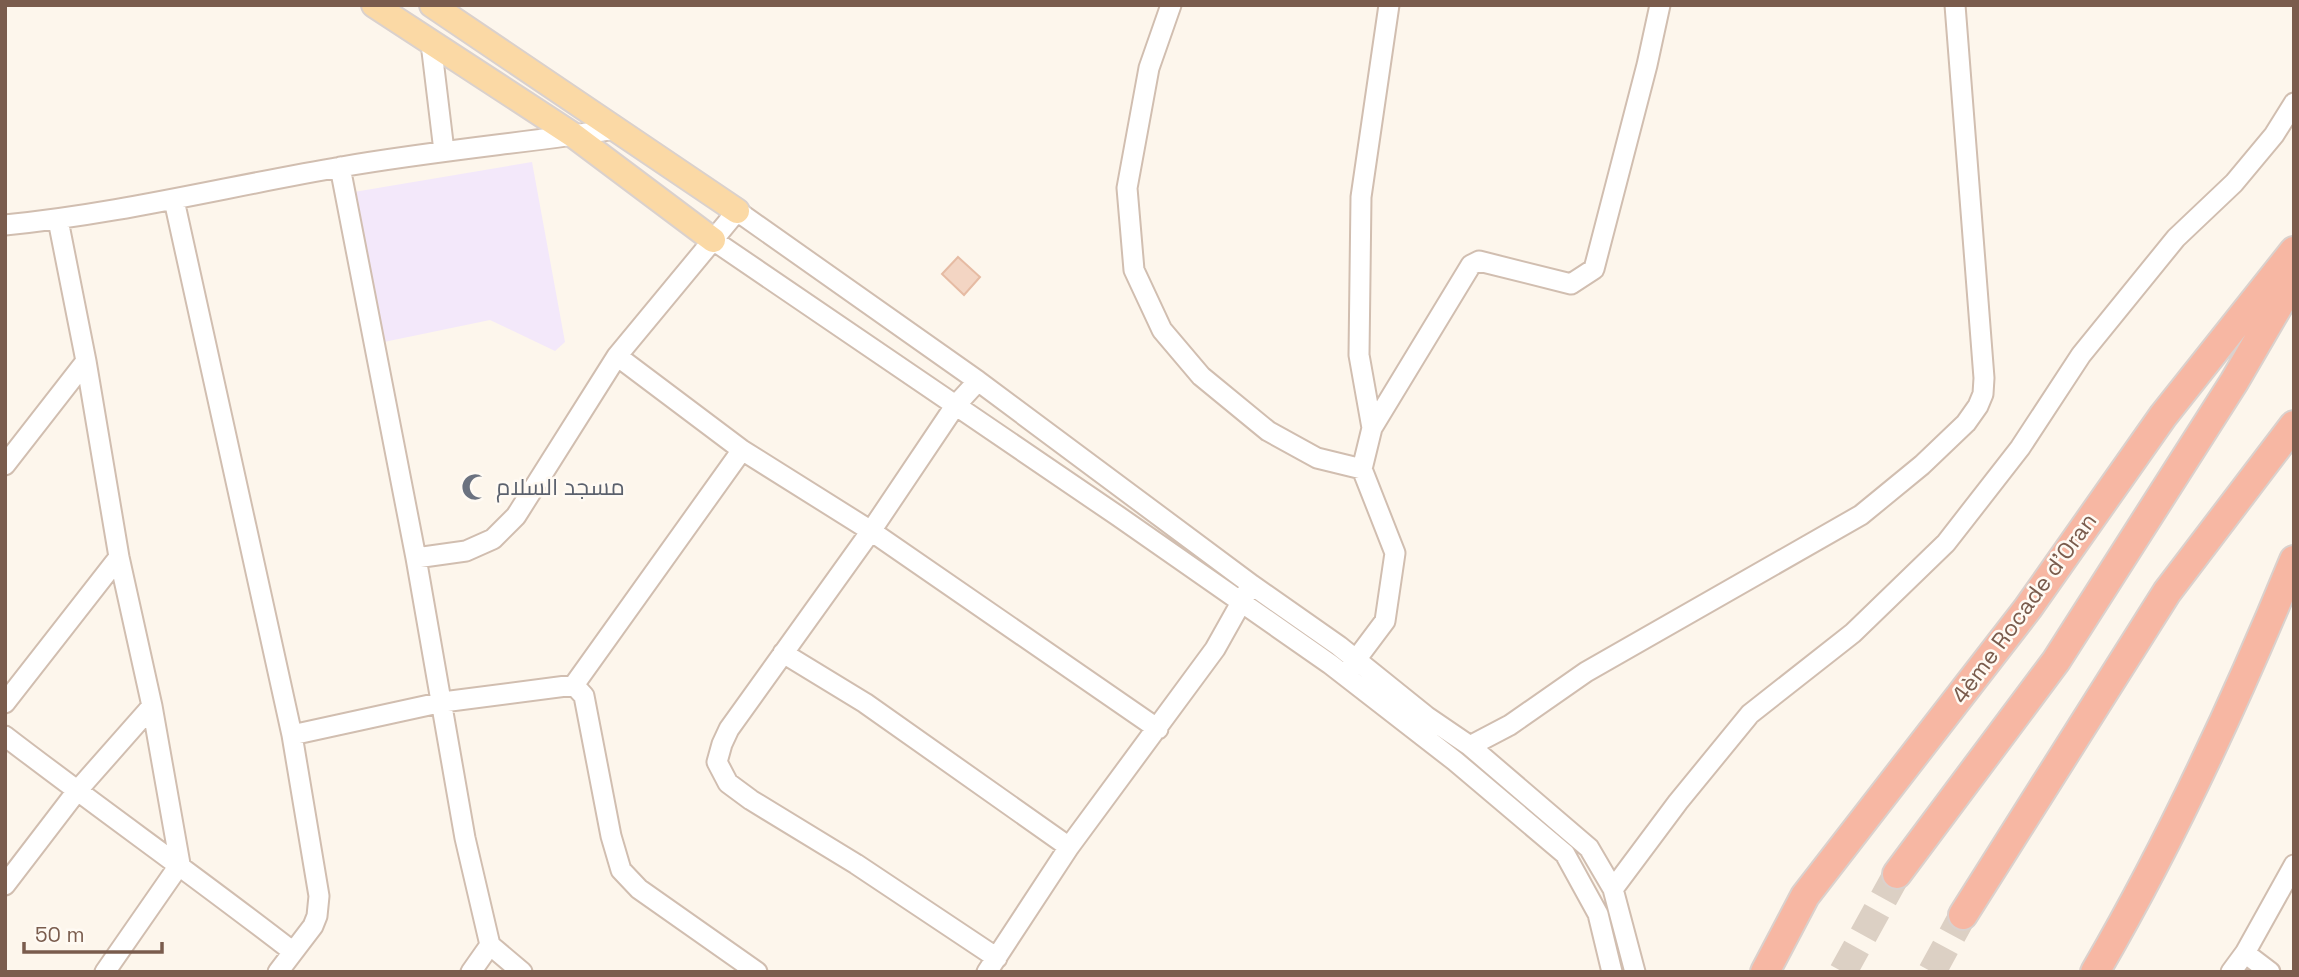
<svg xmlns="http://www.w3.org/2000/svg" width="2299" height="977" font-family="'Space Grotesk',Cairo,sans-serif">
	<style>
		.education { fill: #f3e8fa }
		.building { fill: #f3d5c3; stroke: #e6bba3; stroke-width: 2 }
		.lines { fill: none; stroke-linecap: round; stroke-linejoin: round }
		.highway-tunnel { stroke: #dcd0c4; stroke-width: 28; stroke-dasharray: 28 14; stroke-linecap: butt }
		.minor-casing { stroke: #d1beb0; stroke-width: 23 }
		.major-casing { stroke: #dad1cd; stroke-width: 28 }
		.highway-casing { stroke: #dad1cd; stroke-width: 32 }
		.minor { stroke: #fff; stroke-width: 19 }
		.major { stroke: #fbd9a5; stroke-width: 24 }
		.highway { stroke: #f7b7a3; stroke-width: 28 }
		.labels { text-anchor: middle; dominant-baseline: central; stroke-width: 5; stroke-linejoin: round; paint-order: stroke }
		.worship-label { font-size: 23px; fill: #5b616d; stroke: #fffaf3; text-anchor: start }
		.street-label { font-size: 23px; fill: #7a5c4d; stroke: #fffaf3 }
	</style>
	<rect width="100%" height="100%" fill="#fdf6ec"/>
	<!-- education -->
	<path class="education" d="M532,162L565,342L555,351L490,320L384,342L354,192Z"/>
	<!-- building -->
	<path class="building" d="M958,257L980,277L964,295L942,274Z"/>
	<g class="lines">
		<!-- highway-tunnel -->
		<path class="highway-tunnel" d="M1843,972L1897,874
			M1932,972L1963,915"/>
		<defs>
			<path id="minor" d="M1171,5L1149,68L1127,188L1134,270L1162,330L1201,376L1268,431L1317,458L1362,469
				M431,43L444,151
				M340,167L416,558L465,838L490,945L522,972
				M174,200L292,735L319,896L317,916L313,926L278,972
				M58,220L86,361L119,557L152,706L180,864L105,972
				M5,225C119,214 229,186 341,167C432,151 524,143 616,129
				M713,240L1118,516L1330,664L1455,761L1565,854L1598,914L1612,972
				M617,356L742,450L871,531L1158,729
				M978,381L955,406L871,531L729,729L722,744L717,762L728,783L751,800L856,864L997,958
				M1372,428L1359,355L1361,197L1389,5
				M742,450L574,685L584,696L611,836L621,870L639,889L757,972
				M5,465L86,361
				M416,558L466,551L493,539L516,516L617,356L737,211L978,381L1252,585L1339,646L1426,716L1470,746L1589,848L1613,889L1635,972
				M783,653L865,703L1069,847
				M1349,669L1385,621L1395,553L1362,469L1372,428L1471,265L1479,261L1571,284L1594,269L1647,65L1660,5
				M5,703L119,557
				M292,735L443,702L574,685
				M5,736C100,809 198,878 292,951
				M1470,746L1510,725L1586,672L1861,515L1922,465L1966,423L1978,406L1983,394L1984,378L1955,5
				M5,885L77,791L152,706
				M1613,889L1678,802L1750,714L1853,633L1946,543L2020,448L2081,355L2176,238L2234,183L2274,135L2294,103
				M2245,953L2270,972
				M471,972L490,945
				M987,972L1069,847L1215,649L1247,592
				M2231,972L2245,953L2294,865"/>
			<path id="major" d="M374,5L573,135L713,240
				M432,5L737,211"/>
			<path id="highway" d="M1897,874L2056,661L2234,382L2294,279
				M1963,915L2167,592L2294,425
				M1765,972L1805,896L2028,608L2163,416L2294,251
				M2095,972C2172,840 2236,701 2294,560"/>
		</defs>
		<!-- minor casing -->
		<use href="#minor" class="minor-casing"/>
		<!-- major casing -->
		<use href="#major" class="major-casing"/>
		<!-- highway casing -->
		<use href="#highway" class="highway-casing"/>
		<!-- minor -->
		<use href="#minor" class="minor"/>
		<!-- major -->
		<use href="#major" class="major"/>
		<!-- highway -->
		<use href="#highway" class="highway"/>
	</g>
	<!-- icons -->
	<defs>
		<symbol id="mosque-bare" viewBox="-9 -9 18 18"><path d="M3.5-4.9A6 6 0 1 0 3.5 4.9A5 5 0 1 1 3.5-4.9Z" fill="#6b7280" stroke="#fffaf3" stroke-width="2.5" paint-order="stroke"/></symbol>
	</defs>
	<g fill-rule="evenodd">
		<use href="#mosque-bare" x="456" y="468" width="38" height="38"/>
	</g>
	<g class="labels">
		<!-- worship labels -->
		<g class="worship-label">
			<text x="496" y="487">مسجد السلام</text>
		</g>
		<!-- street labels -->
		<g class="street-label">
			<text transform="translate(2024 608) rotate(-54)">4ème Rocade d'Oran</text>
		</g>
	</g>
	<!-- border -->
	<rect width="2299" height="977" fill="none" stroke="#7a5c4d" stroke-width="14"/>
	<!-- scale -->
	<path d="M24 942v10h138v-10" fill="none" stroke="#7a5c4d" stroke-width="3.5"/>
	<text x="35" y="942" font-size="21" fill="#7a5c4d" stroke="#fffaf3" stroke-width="5" paint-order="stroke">50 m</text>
</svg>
